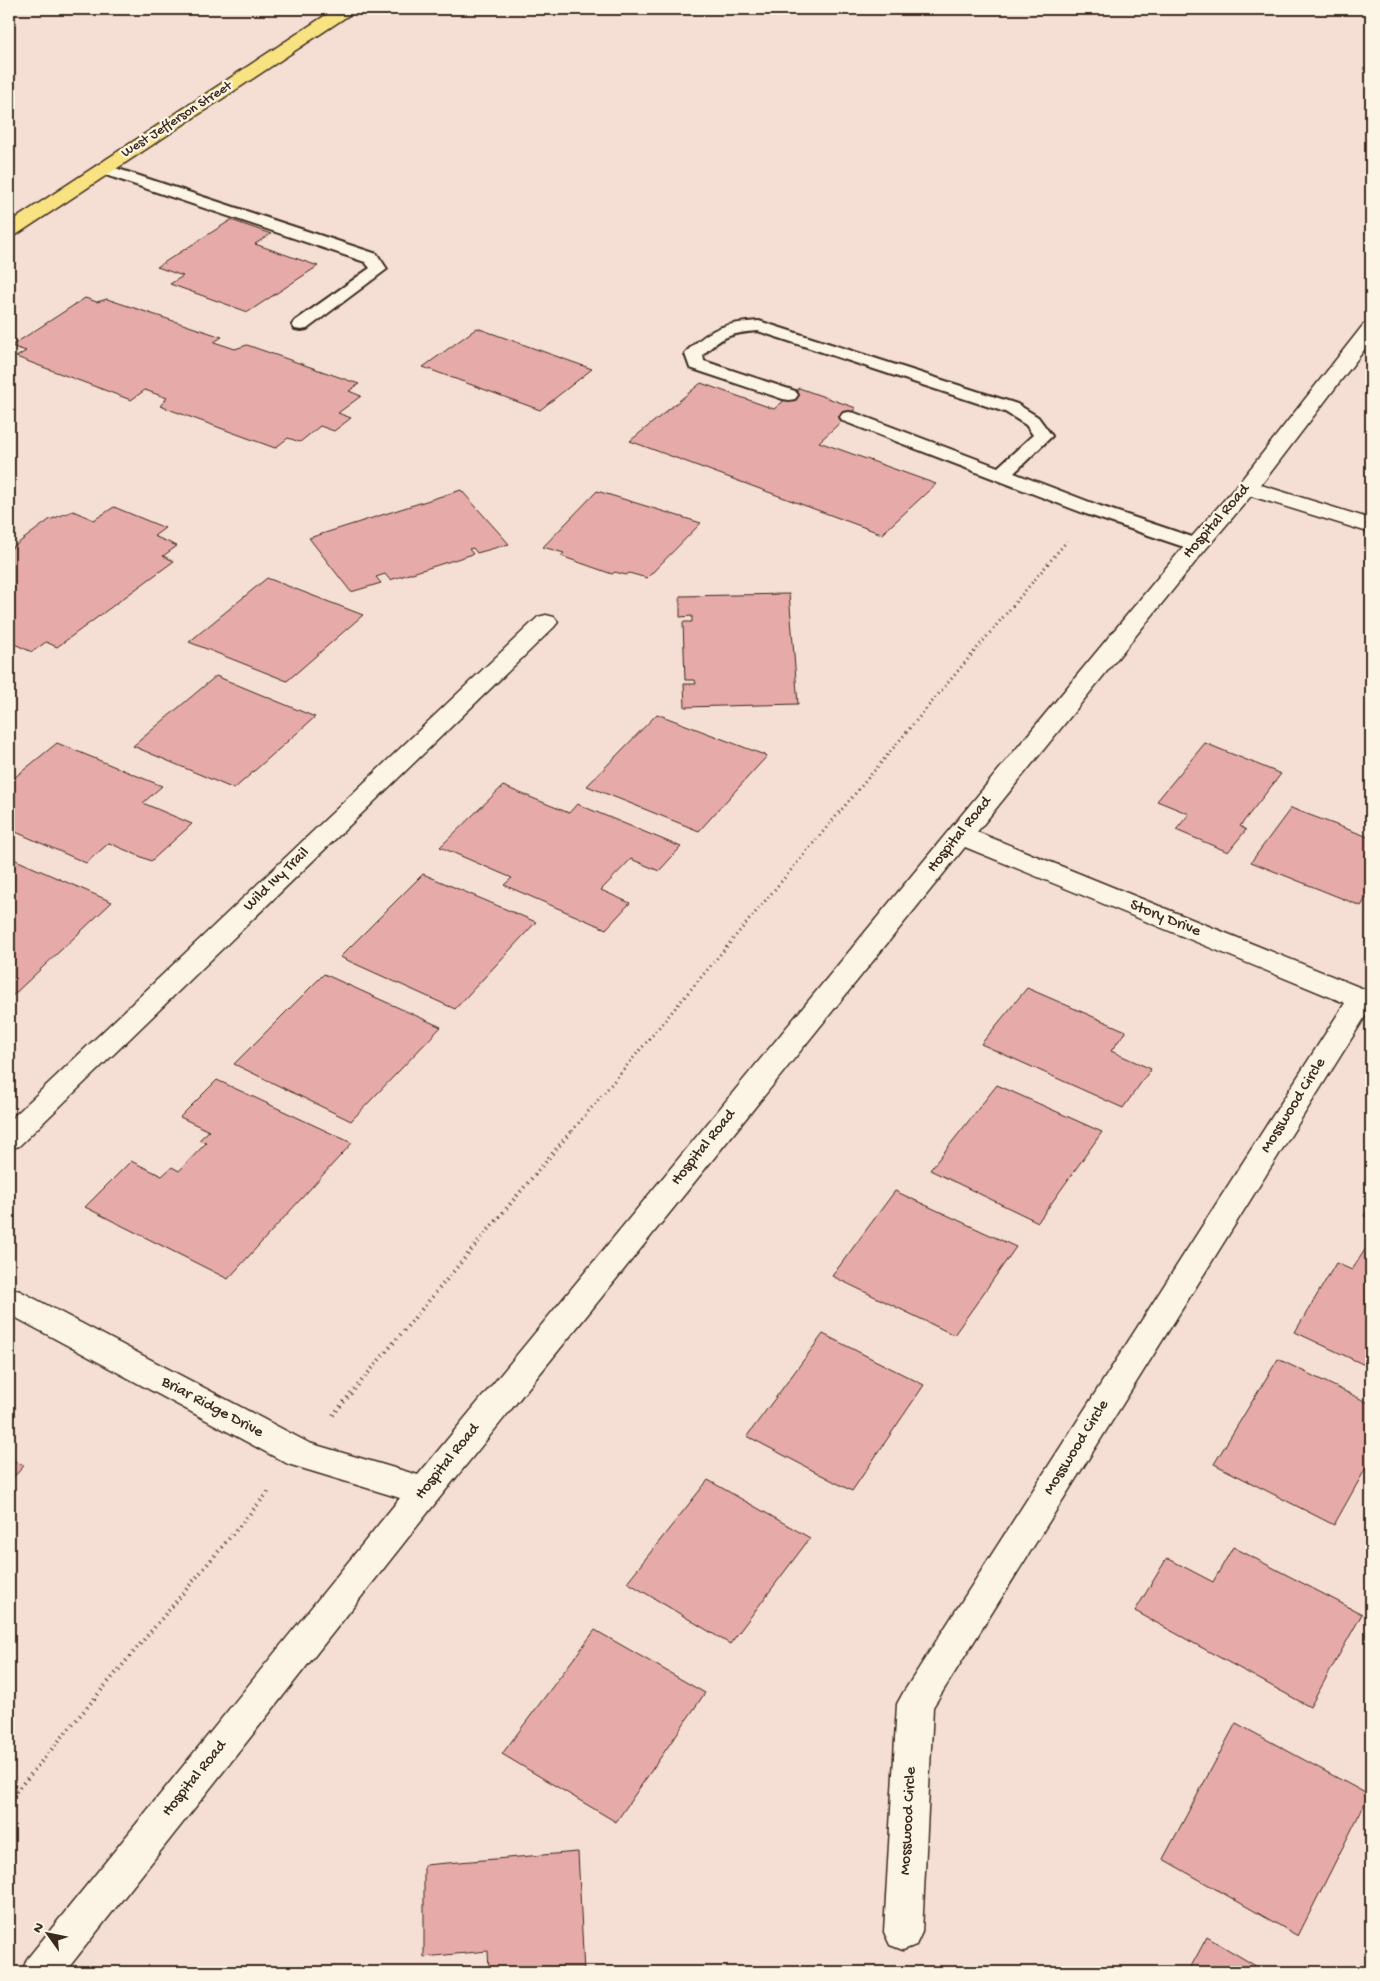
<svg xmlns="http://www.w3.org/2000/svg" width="1380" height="1981" font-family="'Gochi Hand',sans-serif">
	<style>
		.building { fill: #e6aaa9; stroke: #3b2a1e }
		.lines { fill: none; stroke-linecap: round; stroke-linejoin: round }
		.service-casing { stroke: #3b2a1e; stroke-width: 4 }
		.minor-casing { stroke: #3b2a1e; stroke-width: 3 }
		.primary-casing { stroke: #3b2a1e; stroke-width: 3 }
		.path-far1 { stroke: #3b2a1e; stroke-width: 3; stroke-dasharray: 1 4; stroke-linecap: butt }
		.path { stroke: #3b2a1e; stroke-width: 4; stroke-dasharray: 1 4.5; stroke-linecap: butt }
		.service { fill: #fcf5e5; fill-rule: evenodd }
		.minor { fill: #fcf5e5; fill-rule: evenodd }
		.primary { fill: #f8e281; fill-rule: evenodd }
		.labels { text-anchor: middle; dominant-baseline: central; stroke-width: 4.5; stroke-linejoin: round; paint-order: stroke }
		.far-street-label { font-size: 14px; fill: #3b2a1e; stroke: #fcf5e5 }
		.street-label { font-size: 16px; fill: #3b2a1e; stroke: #fcf5e5 }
	</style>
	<rect width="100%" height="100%" fill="#f5ded3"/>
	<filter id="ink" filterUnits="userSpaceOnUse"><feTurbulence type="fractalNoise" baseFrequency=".02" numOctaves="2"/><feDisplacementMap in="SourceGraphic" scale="10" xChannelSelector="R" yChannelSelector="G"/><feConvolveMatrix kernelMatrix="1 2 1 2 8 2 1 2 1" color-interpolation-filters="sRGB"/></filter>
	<g filter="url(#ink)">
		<!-- building -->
		<path class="building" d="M231,220L271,234L255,244L318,266L248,312L170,284L183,276L157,267Z
			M85,298L97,302L107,299L222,337L214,342L235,349L247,345L359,384L349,391L361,396L338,413L351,418L334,431L320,426L300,442L288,438L275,448L160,406L167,398L145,390L131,400L16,357L26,351L11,346Z
			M477,328L592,369L540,410L423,367Z
			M701,383L774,409L799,388L856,408L819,442L936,484L882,534L630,441Z
			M461,490L509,544L477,553L473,548L469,549L473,554L390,580L385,574L376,577L381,583L351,592L309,538Z
			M597,491L701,523L647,578L629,573L626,575L615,572L612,574L561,556L564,553L543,547Z
			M114,507L165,528L154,536L177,546L163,556L174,561L57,647L46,642L32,652L10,642L9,643V550L49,520L73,511L94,520Z
			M267,578L363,615L287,681L189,642Z
			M789,594L798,704L685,707L684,684H696L695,680H685L683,622H692V616L680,617V596Z
			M216,676L315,717L234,789L133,746Z
			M657,714L767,756L699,831L587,786Z
			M57,743L162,786L143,803L192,824L151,861L109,843L86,863L9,829V782Z
			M1205,743L1281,774L1240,826L1246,830L1228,852L1176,830L1189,814L1157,801Z
			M503,786L569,813L577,804L681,847L659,871L631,859L601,890L630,903L606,929L504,885L512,878L440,847Z
			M1291,808L1371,838V891L1361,906L1251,862Z
			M9,857L112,902L9,999Z
			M423,874L536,922L455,1009L340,957Z
			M324,974L441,1027L351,1121L234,1064Z
			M1027,988L1126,1031L1111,1051L1151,1069L1123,1108L981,1044Z
			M217,1080L352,1143L228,1279L85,1207L131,1161L162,1176L172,1167L179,1171L206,1143L199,1140L209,1131L180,1117Z
			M997,1085L1102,1132L1038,1222L930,1170Z
			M895,1191L1016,1247L954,1335L832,1276Z
			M1371,1203V1219L1364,1216Z
			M1366,1248L1371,1250V1368L1295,1332L1336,1263L1352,1270Z
			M823,1334L924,1385L852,1491L747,1436Z
			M1278,1359L1371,1404V1459L1334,1525L1214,1464Z
			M9,1458L24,1466L9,1482Z
			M708,1480L810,1538L730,1644L627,1582Z
			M1233,1547L1362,1614L1310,1707L1135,1611L1167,1558L1213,1582Z
			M595,1630L705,1693L616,1822L502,1754Z
			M1236,1723L1369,1795L1298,1936L1163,1859Z
			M578,1852L584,1972H489L488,1951L424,1957V1865Z
			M1207,1937L1266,1972H1188Z"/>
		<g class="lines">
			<defs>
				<path id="service" d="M103,164L377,254L387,269L307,329L301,330L295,329L292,325L295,321L370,268L365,262L97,172L95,169L97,166Z
					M759,321L1017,404L1038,417L1052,436L1014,473L1100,506L1204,541L1207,545L1204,549L1197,551L1190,549L1086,514L843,421L840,417L843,413L849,412L855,413L998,467L1033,435L1026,425L1005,412L758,331C731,333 722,336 703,355L704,361L795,391L798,395L795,399L789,400L783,399L690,368L685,354L688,350C712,327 726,323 759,321Z"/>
				<path id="minor" d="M1371,322V341L1261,485L1371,519V533L1251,496L1205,550L977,832L1371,992V1013L1368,1012L933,1707L922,1932L916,1945L903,1950L890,1945L884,1932L897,1704L903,1693L1345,1003L965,847L437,1501L65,1972H22L27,1959L400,1498L288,1464L9,1314V1288L20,1291L309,1443L418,1475L950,829L1189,540L1239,483L1364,324Z
					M546,615L554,617L558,622L554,627L19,1146L9,1149V1121L538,617Z"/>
				<path id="primary" d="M335,9H354L352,13L16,235L9,237V223Z"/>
			</defs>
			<!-- service casing -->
			<use href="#service" class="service-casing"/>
			<!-- minor casing -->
			<use href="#minor" class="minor-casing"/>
			<!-- primary casing -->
			<use href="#primary" class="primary-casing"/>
			<!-- path-far1 -->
			<path class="path-far1" d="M572,1131L1067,541"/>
			<!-- path -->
			<path class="path" d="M333,1415L573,1129
				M9,1800L269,1491"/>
			<!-- service -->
			<use href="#service" class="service"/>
			<!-- minor -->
			<use href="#minor" class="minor"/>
			<!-- primary -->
			<use href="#primary" class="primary"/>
		</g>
	</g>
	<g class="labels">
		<!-- far-street labels -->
		<g class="far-street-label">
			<text transform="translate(177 120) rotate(-33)">West Jefferson Street</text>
		</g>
		<!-- street labels -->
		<g class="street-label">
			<text transform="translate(1217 522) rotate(-49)">Hospital Road</text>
			<text transform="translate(960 835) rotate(-51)">Hospital Road</text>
			<text transform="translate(277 880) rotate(-44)">Wild Ivy Trail</text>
			<text transform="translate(1165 919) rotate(22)">Story Drive</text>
			<text transform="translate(1294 1106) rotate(-58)">Mosswood Circle</text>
			<text transform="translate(704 1148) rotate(-51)">Hospital Road</text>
			<text transform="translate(212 1408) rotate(28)">Briar Ridge Drive</text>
			<text transform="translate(1077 1448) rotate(-58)">Mosswood Circle</text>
			<text transform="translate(448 1462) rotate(-51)">Hospital Road</text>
			<text transform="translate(195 1779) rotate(-51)">Hospital Road</text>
			<text transform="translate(909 1821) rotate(-87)">Mosswood Circle</text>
		</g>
	</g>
	<!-- margin -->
	<rect width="1380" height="1981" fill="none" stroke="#fcf5e5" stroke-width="30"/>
	<rect x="15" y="15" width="1350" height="1951" fill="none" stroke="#3b2a1e" stroke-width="2" filter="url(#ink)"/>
	<!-- north arrow -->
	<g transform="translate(48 1934) rotate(303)" stroke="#fcf5e5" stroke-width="4" paint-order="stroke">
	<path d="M0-4L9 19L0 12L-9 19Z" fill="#3b2a1e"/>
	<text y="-8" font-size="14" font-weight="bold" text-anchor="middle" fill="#3b2a1e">N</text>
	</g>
</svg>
